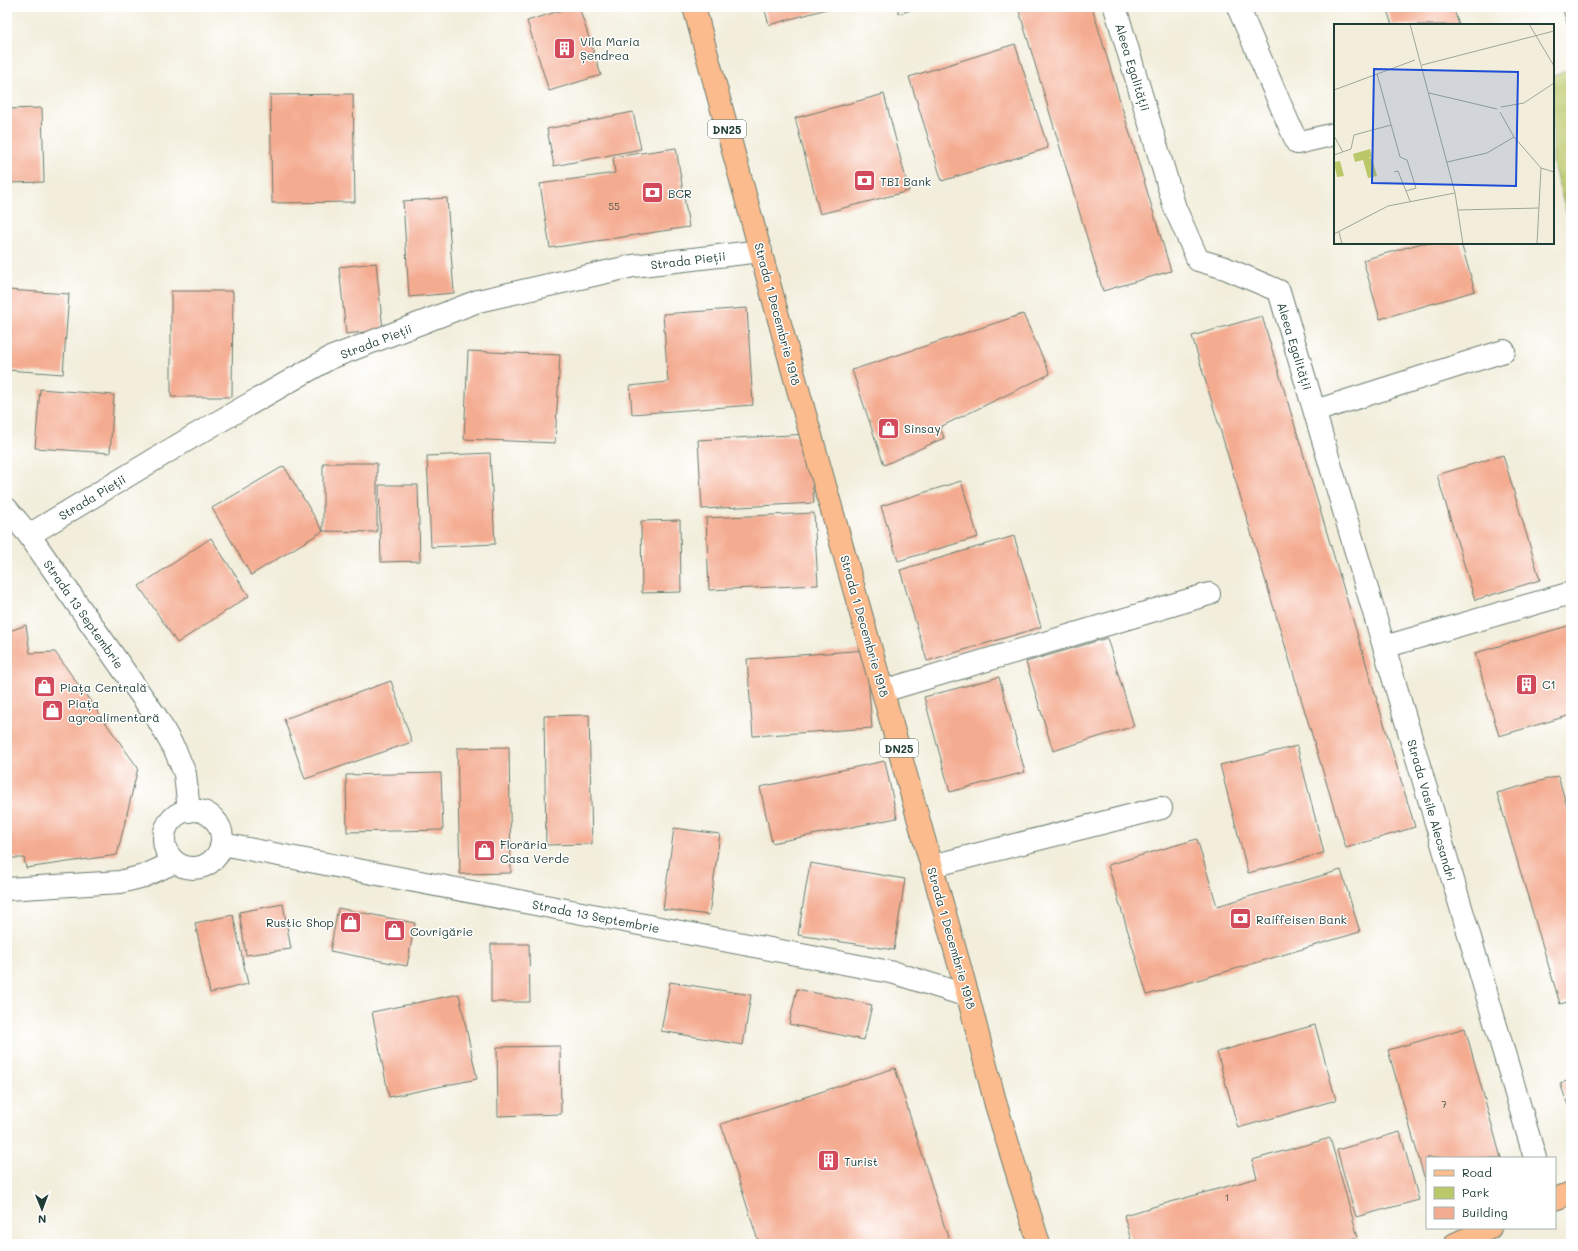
<svg xmlns="http://www.w3.org/2000/svg" width="1578" height="1251" font-family="Mali,sans-serif">
	<style>
		.green { fill: #bbc86a; stroke: #6d824f }
		.building { fill: #f4ac91 }
		.lines { fill: none; stroke-linecap: round; stroke-linejoin: round }
		.minor-casing { stroke: #697b6e; stroke-width: 24 }
		.major-casing { stroke: #697b6e; stroke-width: 24 }
		.minor { stroke: #fff; stroke-width: 22 }
		.major { stroke: #fbbb8d; stroke-width: 22 }
		.labels { text-anchor: middle; dominant-baseline: central; stroke-width: 3; stroke-linejoin: round; paint-order: stroke }
		.number-label { font-size: 10px; fill: #54594b }
		.shield { fill: #fff; stroke: #627771; stroke-width: 1 }
		.shield-label { font-size: 11px; font-weight: bold; fill: #1f3d34 }
		.poi-label { font-size: 12px; fill: #1f3d34; stroke: #fff; text-anchor: start }
		.street-label { font-size: 12px; fill: #1f3d34; stroke: #fff }
		.inset-road { fill: none; stroke: #9ea798; stroke-width: 1 }
		.view { fill: #1d4ed8; fill-opacity: 0.15; stroke: #1d4ed8; stroke-width: 2 }
		.inset-edge { fill: none; stroke: #1f3d34; stroke-width: 2 }
	</style>
	<rect width="100%" height="100%" fill="#fff"/>
	<filter id="ink" filterUnits="userSpaceOnUse"><feTurbulence type="fractalNoise" baseFrequency=".025" numOctaves="2"/><feDisplacementMap in="SourceGraphic" scale="8" xChannelSelector="R" yChannelSelector="G"/><feConvolveMatrix kernelMatrix="1 2 1 2 8 2 1 2 1" color-interpolation-filters="sRGB"/></filter>
	<filter id="wash" filterUnits="userSpaceOnUse"><feTurbulence type="fractalNoise" baseFrequency=".012" numOctaves="4" result="noise"/><feDisplacementMap in="SourceGraphic" scale="16" xChannelSelector="R" yChannelSelector="G"/><feGaussianBlur stdDeviation="0.9" result="paint"/><feColorMatrix in="noise" values="0 0 0 0 0 0 0 0 0 0 0 0 0 0 0 0 0 1.4 0 .05"/><feComposite in="paint" operator="in"/></filter>
	<g filter="url(#wash)">
		<rect width="100%" height="100%" fill="#f2eedb"/>
		<!-- green -->
		<path class="green" d="M1571,70V228L1553,165V75Z"/>
		<g id="blocks">
			<!-- building -->
			<path class="building" d="M572,7H579L601,75L549,91L527,21Z
				M764,7H834L769,25Z
				M897,7H919L899,14Z
				M1018,7H1092L1171,271L1103,291Z
				M1386,7H1453L1459,25H1392Z
				M1562,7H1571V29H1569Z
				M1015,44L1048,148L942,181L909,77Z
				M353,94L355,202L272,203L270,95Z
				M884,94L909,191L820,214L795,118Z
				M42,108L44,182L7,183V109Z
				M633,112L641,149L554,166L547,129Z
				M676,148L689,227L550,248L540,184L615,173L613,157Z
				M447,198L454,293L409,297L403,201Z
				M1422,243H1461L1475,291L1380,319L1363,260Z
				M376,263L383,330L346,334L339,267Z
				M7,290L69,294L63,374L7,370Z
				M171,291H233L232,397H171Z
				M747,308L753,405L632,414L630,386L668,382L663,314Z
				M1023,314L1050,374L940,427L944,438L884,465L852,370Z
				M1262,316L1415,827L1346,848L1192,336Z
				M468,351L560,355L555,443L464,439Z
				M40,389L114,395L110,453L35,448Z
				M809,434L814,503L702,509L698,440Z
				M490,453L495,544L431,547L427,456Z
				M1503,455L1540,580L1475,600L1437,475Z
				M323,463H377V532L323,531L251,575L212,508L284,466L323,531Z
				M961,481L978,537L898,561L881,506Z
				M379,485H418L420,561L381,562Z
				M814,513L818,585L709,590L706,518Z
				M680,520L681,592L642,593L641,521Z
				M1014,536L1041,627L927,661L900,570Z
				M211,538L249,596L177,643L139,586Z
				M26,625L30,653L55,652L138,768L117,855L26,868L24,858H7V632Z
				M1571,625V715L1499,736L1475,653Z
				M1107,638L1134,726L1053,751L1026,662Z
				M866,650L872,728L753,736L747,659Z
				M999,677L1025,772L950,792L924,697Z
				M391,681L412,742L305,779L284,719Z
				M589,715L592,844L546,845L544,716Z
				M1297,746L1324,853L1248,873L1220,765Z
				M509,747L511,873L460,874L457,748Z
				M885,761L897,818L772,843L760,787Z
				M441,773L443,830L347,832L346,775Z
				M1558,776L1571,820V1001L1560,1004L1497,793Z
				M674,828L720,834L709,915L663,909Z
				M1197,839L1217,906L1341,870L1360,932L1147,995L1108,865Z
				M810,863L905,879L894,950L798,935Z
				M283,904L291,949L246,955L239,912Z
				M338,908L415,923L407,966L330,951Z
				M233,915L248,984L210,993L195,923Z
				M491,944H529L530,1002H491Z
				M670,982L751,995L743,1045L661,1031Z
				M797,989L872,1005L864,1040L789,1024Z
				M459,994L477,1079L389,1097L372,1012Z
				M1315,1025L1336,1100L1238,1128L1217,1052Z
				M1465,1028L1501,1158H1427V1187L1388,1050Z
				M560,1046L561,1114L498,1116L497,1047Z
				M895,1068L950,1244H759L721,1124Z
				M1571,1080V1114L1560,1083Z
				M1400,1132L1419,1200L1356,1217L1337,1150Z
				M1330,1138L1358,1237L1333,1244H1132L1124,1215L1257,1178L1252,1160Z"/>
		</g>
	</g>
	<g filter="url(#ink)">
		<use href="#blocks" fill-opacity="0" stroke="#697b6e" stroke-width="1"/>
		<g class="lines">
			<defs>
				<path id="minor" d="M1115,7L1175,208L1198,260L1225,268L1279,291L1535,1158
					M1238,7L1297,143L1335,134
					M1315,411L1504,351
					M7,509L29,535L157,718L176,752L185,774L189,811
					M29,535L192,437L330,358L478,301L633,266L761,251
					M1384,647L1571,593
					M883,691L1209,594
					M164 839a29 29 0 1 1 58 0a29 29 0 1 1-58 0Z
					M222,844L895,973L968,996
					M932,866L1161,808
					M7,889L120,882L144,876L175,862"/>
				<path id="major" d="M694,7L794,375L968,996L996,1105L1039,1244
					M1555,1199L1571,1193
					M1455,1244L1490,1228"/>
			</defs>
			<!-- minor casing -->
			<use href="#minor" class="minor-casing"/>
			<!-- major casing -->
			<use href="#major" class="major-casing"/>
			<!-- minor -->
			<use href="#minor" class="minor"/>
			<!-- major -->
			<use href="#major" class="major"/>
		</g>
	</g>
	<!-- icons -->
	<defs>
		<symbol id="building-square" viewBox="-11 -11 22 22"><rect x="-9" y="-9" width="18" height="18" rx="4" fill="#d1495b" stroke="#fff"/><path d="M-4-6H4V6H1V3H-1V6H-4ZM-2.5-4.3h1.7v1.8h-1.7ZM.8-4.3h1.7v1.8H.8ZM-2.5-1h1.7V.8h-1.7ZM.8-1h1.7V.8H.8Z" fill="#fff"/></symbol>
		<symbol id="bank-square" viewBox="-11 -11 22 22"><rect x="-9" y="-9" width="18" height="18" rx="4" fill="#d1495b" stroke="#fff"/><path d="M-6-4H6V4H-6ZM0-2.3a2.3 2.3 0 1 0 0 4.6a2.3 2.3 0 1 0 0-4.6Z" fill="#fff"/></symbol>
		<symbol id="shop-square" viewBox="-11 -11 22 22"><rect x="-9" y="-9" width="18" height="18" rx="4" fill="#d1495b" stroke="#fff"/><path d="M-5-2.5h2.3a2.7 3.5 0 0 1 5.4 0H5L5.5 6h-11ZM-1.5-2.5h3a1.5 2.3 0 0 0-3 0Z" fill="#fff"/></symbol>
	</defs>
	<g fill-rule="evenodd">
		<use href="#building-square" x="552" y="36" width="25" height="25"/>
		<use href="#bank-square" x="852" y="168" width="25" height="25"/>
		<use href="#bank-square" x="640" y="180" width="25" height="25"/>
		<use href="#shop-square" x="876" y="416" width="25" height="25"/>
		<use href="#building-square" x="1514" y="672" width="25" height="25"/>
		<use href="#shop-square" x="32" y="674" width="25" height="25"/>
		<use href="#shop-square" x="40" y="698" width="25" height="25"/>
		<use href="#shop-square" x="472" y="838" width="25" height="25"/>
		<use href="#bank-square" x="1228" y="906" width="25" height="25"/>
		<use href="#shop-square" x="338" y="910" width="25" height="25"/>
		<use href="#shop-square" x="382" y="918" width="25" height="25"/>
		<use href="#building-square" x="816" y="1148" width="25" height="25"/>
	</g>
	<g class="labels">
		<!-- number labels -->
		<g class="number-label">
			<text x="614" y="206">55</text>
			<text x="1444" y="1104">7</text>
			<text x="1227" y="1197">1</text>
		</g>
		<!-- shield labels -->
		<g class="shield">
			<rect x="708" y="120" width="38" height="18" rx="3"/>
			<rect x="880" y="739" width="38" height="18" rx="3"/>
		</g>
		<g class="shield-label">
			<text x="727" y="129">DN25</text>
			<text x="899" y="748">DN25</text>
		</g>
		<!-- poi labels -->
		<g class="poi-label">
			<text x="580" y="41">Vila Maria<tspan x="580" dy="14">Șendrea</tspan></text>
			<text x="880" y="181">TBI Bank</text>
			<text x="668" y="193">BCR</text>
			<text x="904" y="428">Sinsay</text>
			<text x="1542" y="684">C1</text>
			<text x="60" y="687">Piața Centrală</text>
			<text x="68" y="703">Piața<tspan x="68" dy="14">agroalimentară</tspan></text>
			<text x="500" y="844">Florăria<tspan x="500" dy="14">Casa Verde</tspan></text>
			<text x="1256" y="919">Raiffeisen Bank</text>
			<text x="334" y="922" text-anchor="end">Rustic Shop</text>
			<text x="410" y="931">Covrigărie</text>
			<text x="844" y="1161">Turist</text>
		</g>
		<!-- street labels -->
		<g class="street-label">
			<text transform="translate(1133 67) rotate(73)">Aleea Egalității</text>
			<text transform="translate(688 260) rotate(-7)">Strada Pieții</text>
			<text transform="translate(778 314) rotate(75)">Strada 1 Decembrie 1918</text>
			<text transform="translate(376 341) rotate(-21)">Strada Pieții</text>
			<text transform="translate(1295 346) rotate(73)">Aleea Egalității</text>
			<text transform="translate(92 497) rotate(-31)">Strada Pieții</text>
			<text transform="translate(84 614) rotate(55)">Strada 13 Septembrie</text>
			<text transform="translate(865 626) rotate(74)">Strada 1 Decembrie 1918</text>
			<text transform="translate(1432 810) rotate(74)">Strada Vasile Alecsandri</text>
			<text transform="translate(596 916) rotate(11)">Strada 13 Septembrie</text>
			<text transform="translate(952 938) rotate(74)">Strada 1 Decembrie 1918</text>
		</g>
	</g>
	<!-- overview -->
	<g transform="translate(1334 24)">
		<rect width="220" height="220" fill="#f2eedb"/>
		<path d="M36,125L38,133L34,134H38L43,152L34,154L29,136L21,138L19,130ZM6,137L10,152L3,153L0,138Z" fill="#bbc86a"/>
		<path class="inset-road" d="M76,0L121,169L129,220M195,0L220,42M88,41L220,7M43,50L66,133L73,136L82,164L72,167L76,177M0,66L81,36M95,69L163,85M167,83L190,79L220,59M166,88L180,113L207,144L203,220M0,112L9,128M0,131L17,125L20,111L57,101M113,138L153,129L180,113M207,144L220,148M60,148L64,147L72,167M124,186L205,184M5,208L8,220M0,210L54,182L121,169"/>
		<path class="view" d="M40,45L184,48L182,162L38,159Z"/>
		<rect width="220" height="220" class="inset-edge"/>
	</g>
	<!-- margin -->
	<rect width="1578" height="1251" fill="none" stroke="#fff" stroke-width="24"/>
	<!-- legend -->
	<rect x="1426" y="1157" width="130" height="72" fill="#ffffff" stroke="#a5b1ae"/>
	<rect x="1434" y="1170" width="20" height="6" fill="#fbbb8d" stroke="#a5b1ae"/>
	<text x="1462" y="1177" font-size="12" fill="#1f3d34">Road</text>
	<rect x="1434" y="1187" width="20" height="12" fill="#bbc86a" stroke="#a5b1ae"/>
	<text x="1462" y="1197" font-size="12" fill="#1f3d34">Park</text>
	<rect x="1434" y="1207" width="20" height="12" fill="#f4ac91" stroke="#a5b1ae"/>
	<text x="1462" y="1217" font-size="12" fill="#1f3d34">Building</text>
	<!-- north arrow -->
	<g transform="translate(42 1209) rotate(179)" stroke="#ffffff" stroke-width="3" paint-order="stroke">
	<path d="M0-3L7 15L0 10L-7 15Z" fill="#1f3d34"/>
	<text y="-6" font-size="11" font-weight="bold" text-anchor="middle" fill="#1f3d34">N</text>
	</g>
</svg>
